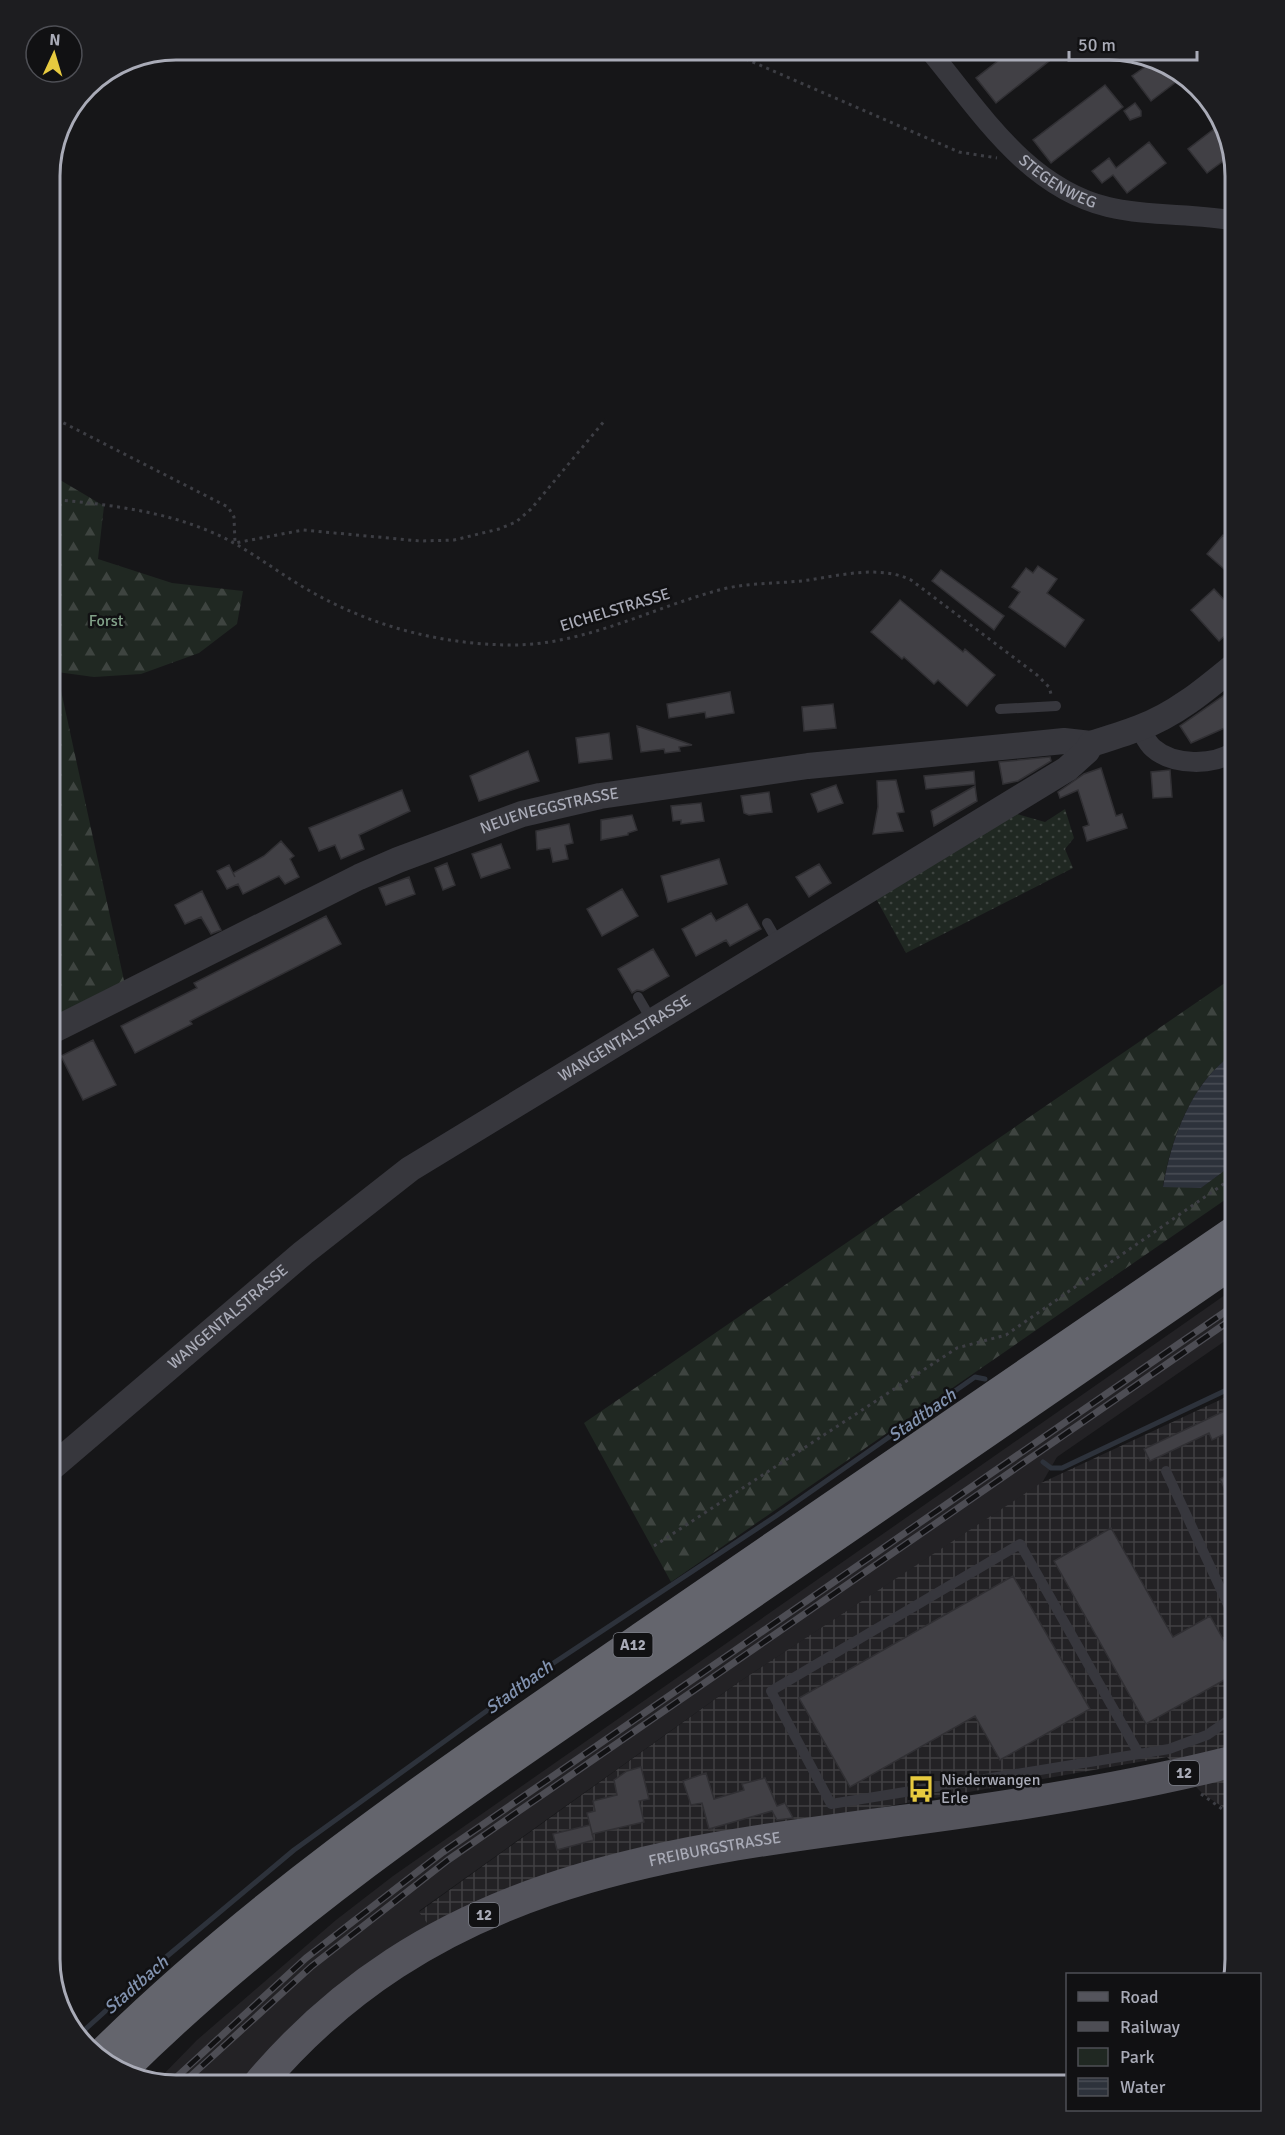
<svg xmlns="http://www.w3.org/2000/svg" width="1285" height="2135" font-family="Signika,sans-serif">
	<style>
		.built { fill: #232225 }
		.industrial { fill: url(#industrial-grid) }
		.green { fill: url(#green-dots) }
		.forest { fill: url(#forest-firs) }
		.water { fill: url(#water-rules) }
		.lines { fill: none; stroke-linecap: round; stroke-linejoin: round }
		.stream { stroke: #2d323b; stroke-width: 5 }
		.building { fill: #414045; stroke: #313034; stroke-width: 1.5 }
		.path { stroke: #3d3e44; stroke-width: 3; stroke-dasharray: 3 4.5; stroke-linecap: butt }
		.service { stroke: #37373d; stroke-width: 10 }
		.minor { stroke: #37373d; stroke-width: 20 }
		.tertiary { stroke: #37373d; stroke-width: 26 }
		.primary { stroke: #54545c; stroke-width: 32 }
		.motorway { stroke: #64656d; stroke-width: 33 }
		.rail-casing { stroke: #4d4d54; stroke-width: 7 }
		.rail { stroke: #111113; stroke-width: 4.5; stroke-dasharray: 14; stroke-linecap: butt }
		.labels { text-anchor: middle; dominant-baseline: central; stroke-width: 5; stroke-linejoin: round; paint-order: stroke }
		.shield { fill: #111113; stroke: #7b7d86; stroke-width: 1.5 }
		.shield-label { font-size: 15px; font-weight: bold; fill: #a9abb7 }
		.street-label { font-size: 16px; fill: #a9abb7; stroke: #111113 }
		.park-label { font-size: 16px; fill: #81a188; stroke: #111113 }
		.poi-label { font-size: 16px; fill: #a9abb7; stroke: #111113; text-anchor: start }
		.water-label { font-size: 18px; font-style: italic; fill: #8293b0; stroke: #111113 }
		.rim { fill: none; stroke: #a9abb7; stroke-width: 3 }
	</style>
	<defs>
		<pattern id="industrial-grid" width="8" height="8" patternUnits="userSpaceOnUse" patternTransform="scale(1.5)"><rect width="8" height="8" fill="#232225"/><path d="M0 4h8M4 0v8" fill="none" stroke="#403f42"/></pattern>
		<pattern id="green-dots" width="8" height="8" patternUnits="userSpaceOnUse" patternTransform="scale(1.5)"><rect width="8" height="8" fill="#202822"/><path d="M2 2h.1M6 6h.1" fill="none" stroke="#3e4440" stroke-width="1.8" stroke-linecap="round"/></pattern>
		<pattern id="forest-firs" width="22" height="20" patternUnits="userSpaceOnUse" patternTransform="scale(1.5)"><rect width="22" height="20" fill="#202822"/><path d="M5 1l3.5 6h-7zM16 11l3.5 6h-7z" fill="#3e4440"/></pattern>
		<pattern id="water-rules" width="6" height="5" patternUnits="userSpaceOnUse" patternTransform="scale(1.5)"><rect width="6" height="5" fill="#2d323b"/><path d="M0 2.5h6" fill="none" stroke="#494d55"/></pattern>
	</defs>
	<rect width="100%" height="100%" fill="#161618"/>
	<!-- built -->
	<path class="built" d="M1235,1288V1334L1057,1457L1042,1483L739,1682L419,1911L432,1930L246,2085H169L157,2081L197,2040L336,1920L393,1876Z"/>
	<!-- industrial -->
	<path class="industrial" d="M1235,1393V1815L1203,1794L1167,1757L805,1821L432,1930L419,1912L739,1682L1041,1483Z"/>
	<!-- green -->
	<path class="green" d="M1065,809L1074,838L1065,849L1073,868L906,953L874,895L1010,812L1045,822Z"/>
	<!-- forest -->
	<path class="forest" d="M50,474L104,506L98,559L172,583L243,591L237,624L199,653L141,674L94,677L57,672L125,985L50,1024Z
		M1235,976V1053C1192,1080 1171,1139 1163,1186L1201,1188L1235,1163V1193L671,1582L584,1423Z"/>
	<!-- water -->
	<path class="water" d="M1235,1053V1163L1201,1188L1163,1187C1171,1139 1192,1080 1235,1053Z"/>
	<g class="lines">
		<!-- stream -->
		<path class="stream" d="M1043,1462L1051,1468H1062L1235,1386
			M80,2034L153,1968L294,1850L546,1668L776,1516L975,1377L985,1379"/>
	</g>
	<!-- building -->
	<path class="building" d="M1012,50H1063L996,103L976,78Z
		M1152,62L1179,71L1184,76L1151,101L1132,76Z
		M1105,85L1123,107L1051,163L1033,140Z
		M1135,103L1141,111V116L1130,120L1124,111Z
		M1223,122L1230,156L1207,173L1188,149Z
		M1149,142L1166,163L1127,193L1113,175L1102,183L1092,171L1109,158L1116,168Z
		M1223,535L1236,546V556L1224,569L1207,554Z
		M1038,566L1057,579L1047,593L1084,620L1065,647L1009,607L1020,592L1012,587L1026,568L1033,573Z
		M941,570L1004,616L994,630L932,581Z
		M1214,589L1230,606L1236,601V626L1219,641L1191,610Z
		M900,600L963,652L965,649L995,675L967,706L938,680L934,684L904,657L902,659L871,632Z
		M1236,687V719L1225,724L1227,727L1191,743L1180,726Z
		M730,692L734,713L706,718L705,712L669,718L667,704Z
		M833,704L836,728L804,731L802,707Z
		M637,726L675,739L692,745L679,747L680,751L665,753L664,749L641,752Z
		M609,733L612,759L579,763L576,738Z
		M528,751L539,781L479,801L470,776Z
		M1050,757L1051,761L1018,781L1003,784L999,762Z
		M1101,768L1116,816L1122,814L1127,828L1087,841L1083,827L1089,825L1078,790L1060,798L1058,792L1084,774Z
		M1170,770L1172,797L1153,798L1151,772Z
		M974,771L975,784L926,789L924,776Z
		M896,780L904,812L897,813L903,831L873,834L878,807L877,781Z
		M836,785L843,803L818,812L811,794Z
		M975,786L977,801L934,826L931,811Z
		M402,790L410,811L359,835L364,849L341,859L335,845L319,851L309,828Z
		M769,792L772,812L749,815L744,813L741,796Z
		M701,803L704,821L681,824V820L673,821L671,806Z
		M632,815L637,830L628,833V835L601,840V820Z
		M569,824L573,843L565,845L568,859L553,862L550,848L537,850L536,831Z
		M281,841L294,856L290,859L299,877L285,884L279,876L243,894L238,884L227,889L217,871L229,865L235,877L233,873L264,856Z
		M501,844L510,868L481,878L472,854Z
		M719,859L727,884L668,902L661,876Z
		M447,863L455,885L443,890L435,868Z
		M819,864L831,883L809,897L796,877Z
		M409,877L415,894L386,905L379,888Z
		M622,889L638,916L602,936L587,909Z
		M202,891L221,930L211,934L201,917L185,924L175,905Z
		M747,904L761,929L730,946L726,940L696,956L682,929L711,913L716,921Z
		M326,916L341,944L190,1021L192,1024L135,1053L121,1026L197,988L194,983Z
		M653,949L669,976L643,991L637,990L632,993L618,969Z
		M93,1040L116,1085L83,1100L61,1056Z
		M1235,1406V1429L1212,1440L1209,1433L1150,1461L1144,1449Z
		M1235,1471V1511L1220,1479Z
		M1111,1528L1173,1637L1210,1616L1235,1660V1674L1146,1724L1054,1561Z
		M1013,1576L1090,1709L1000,1760L975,1716L850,1787L799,1698Z
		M641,1767L649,1799L639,1801L644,1822L592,1834L594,1840L557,1850L553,1834L590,1825L592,1833L587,1813L595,1811L593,1801L617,1795L614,1780L627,1771Z
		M706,1773L714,1799L744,1790L742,1784L765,1778L777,1806L785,1803L793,1818L777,1820L772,1811L709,1829L702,1803L691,1805L683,1781Z"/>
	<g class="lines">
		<!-- path -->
		<path class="path" d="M725,50L959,152L997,158
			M50,416L228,507L234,517L235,543L303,530L420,541L454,540L499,529L516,522L531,509L606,419
			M50,499C103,504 159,510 209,531C246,546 276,572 310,591C371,626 439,644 509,645C584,646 653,607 723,589C752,582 781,584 809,580C842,575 880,565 911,580L1037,675L1049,687L1051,694
			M654,1546L957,1348L1006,1335L1235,1176
			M1201,1794L1235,1818"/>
		<!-- service -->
		<path class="service" d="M1000,709L1056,706
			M767,923L779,944
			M638,997L652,1021
			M1166,1471L1235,1620
			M1139,1754L1020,1544L771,1691L831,1804L1139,1754L1169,1749L1207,1735L1235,1716"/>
		<!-- minor -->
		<g class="minor">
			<path id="s1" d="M929,50C980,111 1026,187 1108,207C1150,217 1193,213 1235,221"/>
			<path d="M1140,728C1144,735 1147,743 1153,748C1173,766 1214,766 1235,751"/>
		</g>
		<!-- tertiary -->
		<g class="tertiary">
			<path id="s2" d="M50,1032L359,877L398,860L522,814L600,796L808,766L1064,741L1091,744"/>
			<path id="s3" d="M50,1469L303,1253L410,1169L1067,769L1087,751L1091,744C1107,739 1123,734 1139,728C1175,715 1206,689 1235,665"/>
		</g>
		<!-- primary -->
		<path class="primary" id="s4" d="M258,2085C435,1875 668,1852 923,1818C1027,1804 1133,1787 1235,1761"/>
		<!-- motorway -->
		<path class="motorway" d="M100,2057C262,1896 454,1768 641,1639C839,1503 1037,1367 1235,1232
			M122,2069C281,1912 469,1786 653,1660C847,1527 1041,1394 1235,1260"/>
		<defs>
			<path id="rail" d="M168,2085L306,1958L443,1852L1235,1305
				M181,2085L312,1966L448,1860L1235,1317"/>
		</defs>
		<!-- rail casing -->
		<use href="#rail" class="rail-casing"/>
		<!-- rail -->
		<use href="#rail" class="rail"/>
	</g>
	<!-- icons -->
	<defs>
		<symbol id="bus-bare" viewBox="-9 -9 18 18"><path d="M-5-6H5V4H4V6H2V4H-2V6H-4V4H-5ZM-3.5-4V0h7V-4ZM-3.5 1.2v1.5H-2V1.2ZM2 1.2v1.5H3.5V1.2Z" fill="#e7ca3f" stroke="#111113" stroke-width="2.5" paint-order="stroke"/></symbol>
	</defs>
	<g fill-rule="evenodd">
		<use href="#bus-bare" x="902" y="1770" width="38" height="38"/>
	</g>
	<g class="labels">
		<!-- shield labels -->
		<g class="shield">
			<rect x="613.5" y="1633" width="39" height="24" rx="4.5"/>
			<rect x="1169" y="1761" width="30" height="24" rx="4.5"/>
			<rect x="469" y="1903" width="30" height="24" rx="4.5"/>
		</g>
		<g class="shield-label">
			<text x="633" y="1645">A12</text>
			<text x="1184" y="1773">12</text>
			<text x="484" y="1915">12</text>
		</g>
		<!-- street labels -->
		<g class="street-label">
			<text stroke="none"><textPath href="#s1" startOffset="186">STEGENWEG</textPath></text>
			<text transform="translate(615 610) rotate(-17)">EICHELSTRASSE</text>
			<text stroke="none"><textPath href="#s2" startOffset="548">NEUENEGGSTRASSE</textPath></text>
			<text stroke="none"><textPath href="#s3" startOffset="720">WANGENTALSTRASSE</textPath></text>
			<text stroke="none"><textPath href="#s3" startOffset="234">WANGENTALSTRASSE</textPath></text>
			<text stroke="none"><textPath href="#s4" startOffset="526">FREIBURGSTRASSE</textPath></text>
		</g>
		<!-- park labels -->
		<g class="park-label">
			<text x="106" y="621">Forst</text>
		</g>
		<!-- poi labels -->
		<g class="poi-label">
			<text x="941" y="1780">Niederwangen<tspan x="941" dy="18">Erle</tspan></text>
		</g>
		<!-- water labels -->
		<g class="water-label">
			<text transform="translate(922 1415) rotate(-35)">Stadtbach</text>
			<text transform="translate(519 1687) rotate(-36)">Stadtbach</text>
			<text transform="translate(136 1985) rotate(-41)">Stadtbach</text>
		</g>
	</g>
	<!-- crop -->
	<path d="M0 0H1285V2135H0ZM176 60H1109A116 116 0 0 1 1225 176V1959A116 116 0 0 1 1109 2075H176A116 116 0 0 1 60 1959V176A116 116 0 0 1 176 60Z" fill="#1d1d20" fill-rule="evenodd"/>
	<path class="rim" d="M176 60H1109A116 116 0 0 1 1225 176V1959A116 116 0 0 1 1109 2075H176A116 116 0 0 1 60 1959V176A116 116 0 0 1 176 60Z"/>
	<!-- legend -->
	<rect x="1066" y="1973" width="195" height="138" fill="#111113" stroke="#4e4f55" stroke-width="1.5"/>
	<rect x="1078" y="1992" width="30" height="9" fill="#54545c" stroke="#4e4f55" stroke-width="1.5"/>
	<text x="1120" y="2003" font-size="18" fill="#a9abb7">Road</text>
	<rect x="1078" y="2022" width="30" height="9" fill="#4d4d54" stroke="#4e4f55" stroke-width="1.5"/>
	<text x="1120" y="2033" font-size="18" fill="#a9abb7">Railway</text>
	<rect x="1078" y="2048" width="30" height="18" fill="#202822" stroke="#4e4f55" stroke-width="1.5"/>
	<text x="1120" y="2063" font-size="18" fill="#a9abb7">Park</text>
	<rect x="1078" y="2078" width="30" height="18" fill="url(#water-rules)" stroke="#4e4f55" stroke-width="1.5"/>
	<text x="1120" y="2093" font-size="18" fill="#a9abb7">Water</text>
	<!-- north arrow -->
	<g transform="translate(54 54) rotate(4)"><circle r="28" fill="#111113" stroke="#4e4f55" stroke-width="1.5"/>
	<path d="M0-4.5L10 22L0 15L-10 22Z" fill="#e7ca3f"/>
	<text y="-9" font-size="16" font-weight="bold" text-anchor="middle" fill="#a9abb7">N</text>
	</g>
	<!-- scale -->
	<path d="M1069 51v9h128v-9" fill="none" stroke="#a9abb7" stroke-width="3"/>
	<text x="1078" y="51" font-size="18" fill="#a9abb7" stroke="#111113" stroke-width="4.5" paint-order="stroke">50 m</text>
</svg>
